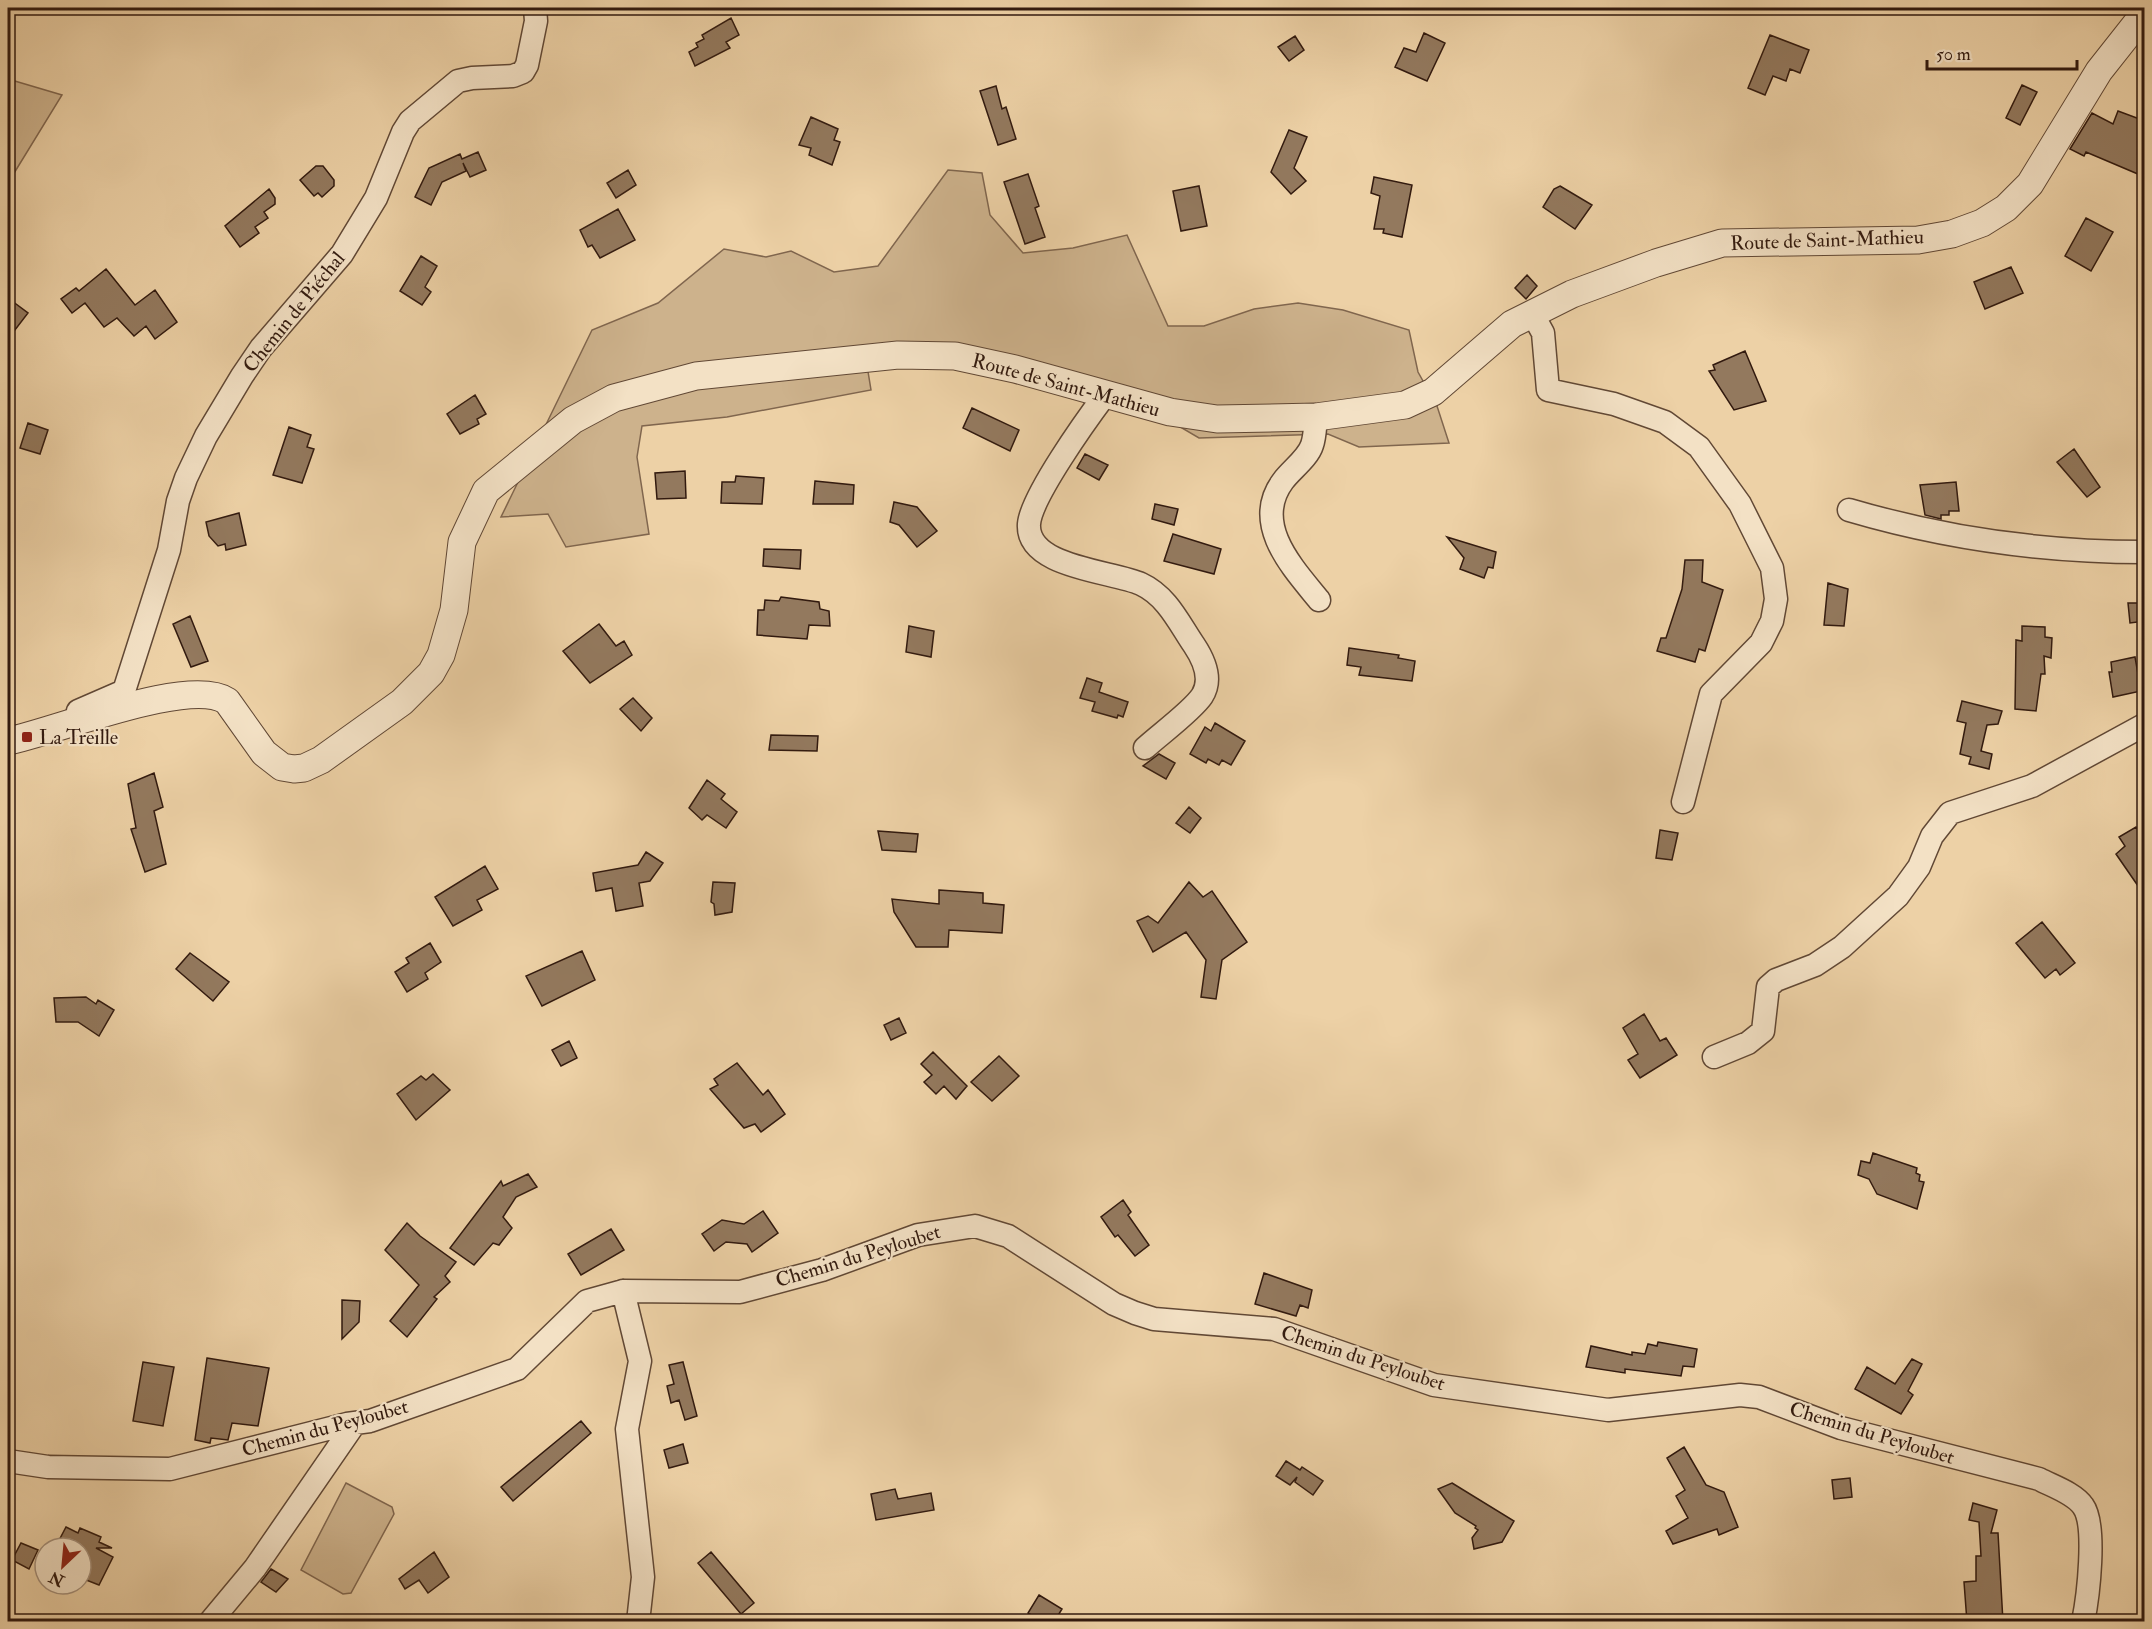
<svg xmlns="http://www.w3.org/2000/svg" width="2152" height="1629" font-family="'IM FELL Double Pica',serif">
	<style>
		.green { fill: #cdb28c; stroke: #80664e; stroke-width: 1.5 }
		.building { fill: #93795e; stroke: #321a0f; stroke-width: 1.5 }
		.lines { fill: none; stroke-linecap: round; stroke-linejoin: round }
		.minor-casing { stroke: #614835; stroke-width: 25 }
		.tertiary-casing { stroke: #614835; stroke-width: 29 }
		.minor { stroke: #f3e1c5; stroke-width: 22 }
		.tertiary { stroke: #f3e1c5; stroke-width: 27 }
		.poi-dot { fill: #8f2418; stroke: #f3e1c5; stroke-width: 2 }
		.labels { text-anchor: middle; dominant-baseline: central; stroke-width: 4.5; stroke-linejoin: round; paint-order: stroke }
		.street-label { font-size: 20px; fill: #321a0f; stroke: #f3e1c5 }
		.poi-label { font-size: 20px; fill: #321a0f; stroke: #f3e1c5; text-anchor: start }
	</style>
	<rect width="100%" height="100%" fill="#edd1a6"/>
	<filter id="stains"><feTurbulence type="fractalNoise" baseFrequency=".00333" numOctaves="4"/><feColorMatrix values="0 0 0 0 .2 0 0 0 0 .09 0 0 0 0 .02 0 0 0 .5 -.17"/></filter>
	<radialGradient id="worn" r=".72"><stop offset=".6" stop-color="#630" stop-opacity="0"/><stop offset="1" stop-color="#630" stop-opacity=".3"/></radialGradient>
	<!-- green -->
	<path class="green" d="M8,79L62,95L8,183Z
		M948,170L982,173L990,215L1023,253L1073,248L1127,235L1168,326H1204L1254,309L1298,303L1343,310L1409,330L1418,372L1437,406L1449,443L1359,447L1328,434L1199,438L1114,388L864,347L871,390L727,417L642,426L637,457L649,534L566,547L548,514L501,517L592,330L658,303L724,249L766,257L791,251L834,272L878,266Z
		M346,1483L392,1507L394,1514L351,1593L343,1594L301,1570Z"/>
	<!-- building -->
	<path class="building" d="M731,18L739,35L726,42L730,48L695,66L689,52L698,47L696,43L704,39L702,35Z
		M1424,33L1445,43L1427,81L1395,67L1404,48L1416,52Z
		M1770,35L1809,50L1800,73L1790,69L1786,81L1773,76L1765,95L1748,88Z
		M1295,36L1304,50L1289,61L1278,47Z
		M2022,85L2037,92L2020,125L2006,118Z
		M996,86L1002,109L1006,107L1016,139L998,145L980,91Z
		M2118,111L2145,121V177L2086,152L2084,156L2070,149L2092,113L2113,124Z
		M811,117L838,129L834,140L840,142L832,165L809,155L811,148L799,145Z
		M1289,130L1307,137L1294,168L1306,181L1291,194L1271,172Z
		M478,152L486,170L470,177L463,163L466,171L442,182L431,205L415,197L429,168L460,154L462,159Z
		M316,166H323L334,180V186L322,197L318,193L314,196L300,180Z
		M628,170L636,185L616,198L607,183Z
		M1028,174L1039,206L1035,208L1045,237L1025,244L1004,182Z
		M1374,177L1412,185L1402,237L1383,233L1384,229H1374L1380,196L1371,193Z
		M1199,186L1207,226L1181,231L1173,191Z
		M1560,186L1592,205L1575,229L1543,207L1554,189Z
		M269,189L275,198V204L264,212L268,218L255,227L259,233L240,247L225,226Z
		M618,209L635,240L600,258L592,245L588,247L580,230Z
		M2086,218L2113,232L2091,271L2065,256Z
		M421,256L437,266L425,287L431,292L422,305L400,291Z
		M2011,267L2023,293L1985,309L1974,282Z
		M106,269L135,305L155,290L177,322L155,339L146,326L134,336L117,318L104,327L85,303L72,313L61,299L76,288L79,291Z
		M1527,275L1537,286L1526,299L1515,288Z
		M8,298L28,313L8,339Z
		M1745,351L1766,401L1734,410L1709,371L1715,370L1713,365Z
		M475,395L486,414L477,419L479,424L460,434L447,414Z
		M972,408L1019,430L1010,451L963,428Z
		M28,423L48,430L40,454L20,448Z
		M289,427L311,435L307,447L314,449L302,483L273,475Z
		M2074,449L2100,487L2087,497L2057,462Z
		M1085,454L1108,465L1099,480L1077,468Z
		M685,471L686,498L657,499L655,473Z
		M736,476L764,478L762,504L721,503L722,482H735Z
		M815,481L854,485L853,504H813Z
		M1956,482L1959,511H1949V515H1941V519L1925,515L1920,485Z
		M894,502L917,507L937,531L917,547L899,525L890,522Z
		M1155,504L1178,509L1174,525L1152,519Z
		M239,513L246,545L226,550L225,544L218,546L209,536L206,522Z
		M1173,534L1221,549L1214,574L1164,561Z
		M1447,537L1496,552L1493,568L1488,567L1484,578L1460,569L1464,558Z
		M764,549L801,550L800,569L763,566Z
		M1685,560H1703L1702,582L1723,590L1705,651L1699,649L1695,662L1657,651L1661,638H1666L1682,589Z
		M1828,583L1848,589L1844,626L1824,625Z
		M781,597L819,602L820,609L829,611L830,626L809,625L807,639L757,635L758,610H764L765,600L779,601Z
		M2128,603H2145V621L2130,623Z
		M190,616L208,661L191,667L173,624Z
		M599,624L616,646L624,641L632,655L590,683L563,651Z
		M909,626L934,631L931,657L906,652Z
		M2022,626L2045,627V637L2052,638L2051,658L2044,656L2045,674H2041L2036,711L2015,709L2016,640L2022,641Z
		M1349,648L1399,655L1398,658L1415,661L1412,681L1359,675L1361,667L1347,665Z
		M2135,657L2141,691L2113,697L2109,672H2112L2111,662Z
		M1087,678L1102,683L1099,692L1128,702L1123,717L1118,715L1117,718L1092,711L1095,702L1080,698Z
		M633,698L652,718L641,731L620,709Z
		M1962,701L2002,711L1998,724L1987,725L1981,751L1992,754L1989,769L1969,764L1971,757L1960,754L1966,723L1957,721Z
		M1215,723L1245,741L1231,765L1222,760L1219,765L1208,759L1206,763L1190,754L1205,727L1211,731Z
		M771,735L818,736L817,751L769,750Z
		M1159,754L1175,763L1166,779L1143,766Z
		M154,773L163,807L154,811L166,864L145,872L131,829L136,828L128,784Z
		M707,780L725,794L721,799L737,812L726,828L707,815L702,820L689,808Z
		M1189,807L1201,818L1190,833L1176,823Z
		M2136,827L2145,840V896L2116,854L2125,846L2119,837Z
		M1660,830L1678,833L1672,860L1656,858Z
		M878,831L918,834L916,852L882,850Z
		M646,852L663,863L650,881L639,883L643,906L616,911L612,888L596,891L593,873L638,865Z
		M485,866L498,889L477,900L482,910L453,926L435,897Z
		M713,882L735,883L732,912L715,915L714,904L711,902Z
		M1189,882L1203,897L1212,891L1247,942L1222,960L1216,999L1201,997L1206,960L1186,932L1153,952L1137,921L1148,916L1158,923Z
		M939,890L983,893V903L1004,905L1002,933L949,930L948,947H916L894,912L892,899L939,904Z
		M2042,922L2075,963L2060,975L2056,969L2045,978L2016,943Z
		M430,943L441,962L425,973L428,979L407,992L395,972L409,963L406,958Z
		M582,951L595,980L542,1006L526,976Z
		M190,953L229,982L213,1001L176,969Z
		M86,997L96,1004L98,1000L114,1010L99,1036L78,1022H56L54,998Z
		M1644,1014L1660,1041L1666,1038L1677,1055L1640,1078L1628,1060L1638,1054L1623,1028Z
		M899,1018L906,1033L891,1040L884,1025Z
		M569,1041L577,1058L561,1066L552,1050Z
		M933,1052L967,1086L956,1099L944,1086L936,1094L924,1082L932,1075L921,1064Z
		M999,1056L1019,1076L992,1101L971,1082Z
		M737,1063L763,1095L768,1090L785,1114L761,1132L755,1124L744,1128L710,1089L718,1085L714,1079Z
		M433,1074L450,1090L416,1120L397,1094L421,1076L426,1080Z
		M1873,1153L1917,1168L1916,1173L1920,1175L1919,1181L1924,1182L1917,1209L1877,1194L1869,1179L1858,1175L1861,1161L1870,1163Z
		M528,1174L537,1187L516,1197L503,1217L512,1228L499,1245L493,1243L474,1265L450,1248L501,1181L503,1186Z
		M1123,1200L1131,1212L1128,1215L1149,1245L1135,1256L1118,1235L1115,1237L1101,1217Z
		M763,1211L778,1233L752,1252L747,1244L726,1242L714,1251L702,1234L722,1220L744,1224Z
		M407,1223L420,1236L456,1262L445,1276L450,1282L434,1297L437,1299L407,1337L390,1321L419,1285L385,1250Z
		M611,1229L624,1250L581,1275L568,1254Z
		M1264,1273L1312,1290L1308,1308L1300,1305L1296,1316L1255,1304Z
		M342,1300L360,1301L359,1322L342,1339Z
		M1658,1342L1697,1349L1694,1367L1683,1366L1681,1376L1625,1369V1373L1586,1367L1591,1346L1632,1355V1352L1645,1354L1648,1344L1657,1346Z
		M207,1358L269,1368L258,1426L232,1423L228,1440L211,1438L210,1443L195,1440Z
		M1912,1359L1922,1364L1908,1391L1913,1395L1901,1414L1855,1389L1867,1367L1895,1384Z
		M143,1362L174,1367L163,1426L133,1421Z
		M683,1362L697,1416L685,1420L679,1400L671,1403L667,1386L674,1384L669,1365Z
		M581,1421L591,1433L513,1501L501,1487Z
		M683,1444L688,1463L669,1468L664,1450Z
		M1684,1447L1706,1485L1724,1492L1738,1527L1719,1535L1717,1529L1673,1544L1666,1531L1688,1518L1676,1496L1685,1490L1667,1458Z
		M1286,1461L1300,1470L1302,1467L1323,1481L1313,1495L1295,1482L1297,1477L1290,1485L1276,1476Z
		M1850,1478L1852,1497L1834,1499L1832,1480Z
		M1452,1483L1514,1521L1502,1542L1474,1549L1472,1538L1478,1530L1475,1528L1476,1526L1455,1513L1438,1489Z
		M895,1489L898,1499L931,1493L934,1510L876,1520L871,1494Z
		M1973,1503L1997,1510L1991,1533H1998L2003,1622H1967L1964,1582L1976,1581V1556H1981L1979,1522L1969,1520Z
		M66,1527L78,1533L80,1528L101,1537L99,1542L112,1548H96L113,1557L99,1585L81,1578V1548H55Z
		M21,1543L38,1550L29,1569L12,1560Z
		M434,1552L449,1577L428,1593L419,1580L405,1589L399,1579Z
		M711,1552L754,1603L741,1614L698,1563Z
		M271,1569L288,1579L276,1592L261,1582Z
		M1039,1595L1062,1609L1054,1622H1042L1028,1613Z"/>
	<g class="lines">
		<defs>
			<path id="minor" d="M1532,313L1543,333L1548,390L1614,404L1665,422L1699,447L1740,504L1772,568L1776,599L1772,621L1761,643L1711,694L1683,802
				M1105,395C1087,419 1031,497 1029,524C1026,568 1113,571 1141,584C1167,596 1179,623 1194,645C1204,660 1213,679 1202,696C1192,711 1159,735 1145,748
				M1316,417C1315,426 1315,437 1312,445C1308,458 1291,470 1283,481C1251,524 1293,568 1319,600
				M1849,510C1944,538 2045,552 2144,552
				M78,711L124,691L169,550L178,501L186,478L206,436L242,376L261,348L342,254L376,198L403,132L410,121L458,81L472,78L513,76L523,72L527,65L536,21L535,8
				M1714,1057L1748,1043L1763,1031L1768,987L1776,980L1815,965L1842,947L1898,896L1919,867L1932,836L1950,813L2032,786L2144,725
				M623,1291L640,1361L627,1429L643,1577L638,1622
				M8,1461L48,1467L170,1469L347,1424L370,1421L517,1369L587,1301L623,1291L740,1292L822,1270L918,1235L975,1226L1008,1236L1114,1304L1135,1313L1154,1319L1274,1329L1434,1385L1608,1410L1740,1395L1759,1397L1841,1428L2039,1479C2052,1486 2074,1493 2083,1506C2097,1525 2088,1598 2083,1622
				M210,1622L255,1568L355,1423"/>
			<path id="tertiary" d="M8,741C55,732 189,676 227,701L264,753L282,767L294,769L304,768L321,760L402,702L431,673L441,655L454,610L462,542L486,491L573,420L614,398L696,376L898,355L955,356L1015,369L1170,412L1217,419L1316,417L1405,405L1433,392L1512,324L1572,294L1656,263L1722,243L1918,240L1952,234L1982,223L2006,208L2030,184L2099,71L2144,14"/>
		</defs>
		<!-- minor casing -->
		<use href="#minor" class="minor-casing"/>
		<!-- tertiary casing -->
		<use href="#tertiary" class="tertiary-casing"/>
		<!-- minor -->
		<use href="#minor" class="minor"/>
		<!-- tertiary -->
		<use href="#tertiary" class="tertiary"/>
	</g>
	<!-- markers -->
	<rect class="poi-dot" x="21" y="731" width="12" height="12" rx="3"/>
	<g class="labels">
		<!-- street labels -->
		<g class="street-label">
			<text transform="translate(1827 240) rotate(-2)">Route de Saint-Mathieu</text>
			<text transform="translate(294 312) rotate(-51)">Chemin de Piéchal</text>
			<text transform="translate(1066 385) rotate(15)">Route de Saint-Mathieu</text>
			<text transform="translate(858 1256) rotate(-17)">Chemin du Peyloubet</text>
			<text transform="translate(1363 1358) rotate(18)">Chemin du Peyloubet</text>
			<text transform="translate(325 1428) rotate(-15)">Chemin du Peyloubet</text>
			<text transform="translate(1872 1433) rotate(17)">Chemin du Peyloubet</text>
		</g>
		<!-- poi labels -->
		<g class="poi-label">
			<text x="39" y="737">La Treille</text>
		</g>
	</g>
	<!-- margin -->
	<rect width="2152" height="1629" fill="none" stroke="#edd1a6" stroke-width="30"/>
	<rect x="9" y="9" width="2134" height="1611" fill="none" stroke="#321a0f" stroke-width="3"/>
	<rect x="15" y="15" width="2122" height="1599" fill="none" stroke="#321a0f" stroke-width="1.5"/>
	<!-- north arrow -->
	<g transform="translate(63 1566) rotate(206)"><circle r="28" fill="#f3e1c5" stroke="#a6917c" stroke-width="1.5"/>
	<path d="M0-4.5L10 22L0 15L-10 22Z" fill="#8f2418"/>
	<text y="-9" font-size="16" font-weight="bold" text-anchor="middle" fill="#321a0f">N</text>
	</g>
	<!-- scale -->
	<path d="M1927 60v9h150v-9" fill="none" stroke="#321a0f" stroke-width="3"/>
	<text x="1936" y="60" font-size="18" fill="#321a0f" stroke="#f3e1c5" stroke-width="4.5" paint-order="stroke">50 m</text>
	<rect width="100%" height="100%" filter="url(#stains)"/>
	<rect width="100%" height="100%" fill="url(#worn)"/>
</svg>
